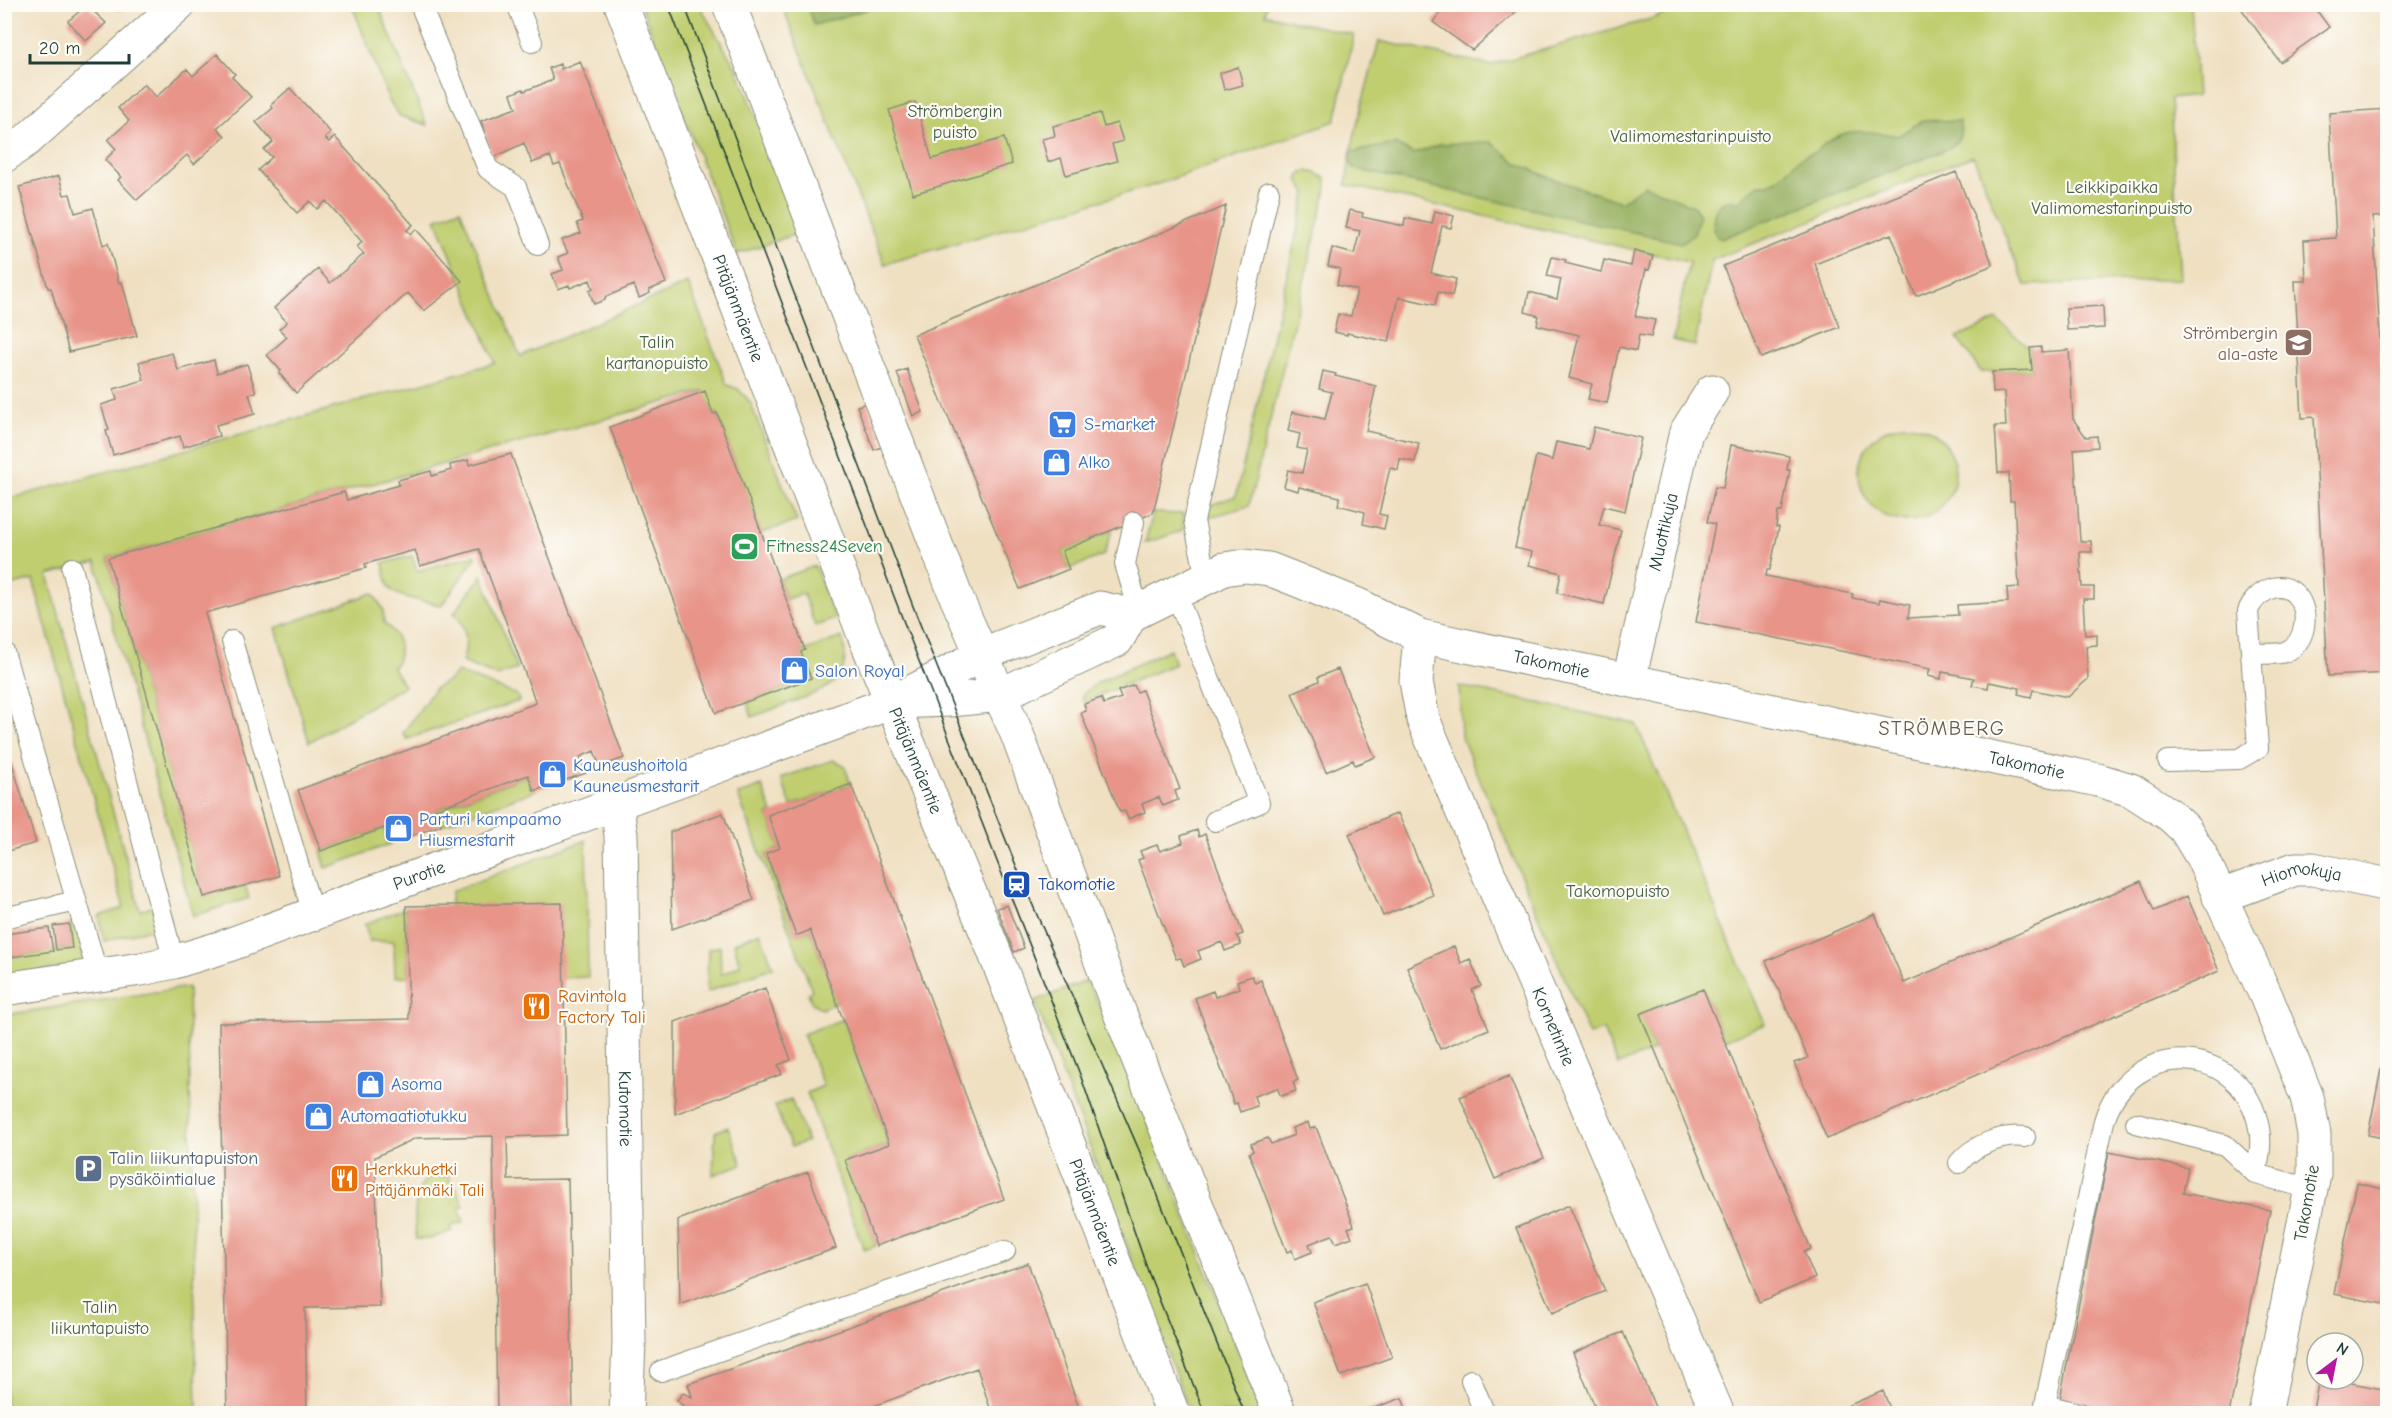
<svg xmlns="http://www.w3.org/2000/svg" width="2392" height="1418" font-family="'Comic Neue',sans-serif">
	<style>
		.green { fill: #c0ce70; stroke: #708652; stroke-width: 1.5 }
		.forest { fill: #98b162; stroke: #5c774b; stroke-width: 1.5 }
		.building { fill: #e89489 }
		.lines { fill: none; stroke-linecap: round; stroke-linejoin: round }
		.lane-casing { stroke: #888e7b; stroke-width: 22 }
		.street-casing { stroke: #888e7b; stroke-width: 35 }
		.secondary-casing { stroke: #888e7b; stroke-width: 35 }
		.lane { stroke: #fff; stroke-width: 20 }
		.street { stroke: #fff; stroke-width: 33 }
		.secondary { stroke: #fff; stroke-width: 33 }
		.tram { stroke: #1f3d34; stroke-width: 1.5 }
		.labels { text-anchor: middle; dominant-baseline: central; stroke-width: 4.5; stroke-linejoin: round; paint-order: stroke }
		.park-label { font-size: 18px; fill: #476143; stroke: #fdfcf7 }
		.street-label { font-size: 18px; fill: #1f3d34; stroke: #fdfcf7 }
		.education-label { font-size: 18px; fill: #785e54; stroke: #fdfcf7; text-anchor: end }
		.shop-label { font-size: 18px; fill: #366cbe; stroke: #fdfcf7; text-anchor: start }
		.leisure-label { font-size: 18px; fill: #27864d; stroke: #fdfcf7; text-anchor: start }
		.transit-label { font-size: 18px; fill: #164399; stroke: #fdfcf7; text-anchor: start }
		.food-label { font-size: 18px; fill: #c56008; stroke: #fdfcf7; text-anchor: start }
		.service-label { font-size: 18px; fill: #4e5e75; stroke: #fdfcf7; text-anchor: start }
		.neighbourhood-label { font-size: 20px; letter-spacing: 1.5px; fill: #655b52; stroke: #fdfcf7 }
	</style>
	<rect width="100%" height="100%" fill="#fdfcf7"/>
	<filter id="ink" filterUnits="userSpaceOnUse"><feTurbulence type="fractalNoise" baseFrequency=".0167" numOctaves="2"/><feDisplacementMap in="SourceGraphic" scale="12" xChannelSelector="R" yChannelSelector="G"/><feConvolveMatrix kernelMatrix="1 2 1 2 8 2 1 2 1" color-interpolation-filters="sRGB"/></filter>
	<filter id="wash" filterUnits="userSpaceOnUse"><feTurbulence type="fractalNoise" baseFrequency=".008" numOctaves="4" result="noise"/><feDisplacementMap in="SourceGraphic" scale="24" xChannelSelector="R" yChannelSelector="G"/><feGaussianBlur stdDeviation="1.35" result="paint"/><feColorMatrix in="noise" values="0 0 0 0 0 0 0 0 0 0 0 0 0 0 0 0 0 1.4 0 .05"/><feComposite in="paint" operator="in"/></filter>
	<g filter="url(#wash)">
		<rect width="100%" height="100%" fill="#f0e0c2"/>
		<!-- green -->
		<path class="green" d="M352,5H378L427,125L400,116L389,101Z
			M641,5H699L736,68L746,90L799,233L737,254Z
			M782,5H1267L1265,14L1354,35L1335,121L1158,184L885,264Z
			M1685,5H2191L2197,96L2170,99L2181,279L2025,285L1973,156L1712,260L1695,346L1673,340L1689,262L1346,185C1352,136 1366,89 1379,41L1490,65L1654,18Z
			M1306,171L1316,173L1326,179L1327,187L1249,506L1203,519L1205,507L1236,496L1306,193L1298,180L1302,172Z
			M460,209L520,356L688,283L727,385L738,389L750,402L797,521L761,533L717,413L713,414L704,391L108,558L204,896L245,885L249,898L193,916L96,562L48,575L140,910L166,903L171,924L104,941L99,916L124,908L33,580L5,587V500L495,363L436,219Z
			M1997,320L2030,348L2032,370L1981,372L1957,338Z
			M1859 473a48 48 0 1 1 96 0a48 48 0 1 1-96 0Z
			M1153,513L1184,514L1182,531L1145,543Z
			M1112,530L1104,555L1069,569L1062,551Z
			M475,555L476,557L441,606C428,600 395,599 389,587C386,580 385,571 383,563L412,556L417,571Z
			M815,566L835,619L815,626L803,593L786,599L779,579Z
			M482,575L517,669L497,676L462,662C468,644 468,627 454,613Z
			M373,593L383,609L384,623C399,634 405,652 393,668L404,686L309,742L276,628Z
			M842,637C853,677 833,687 800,699C784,705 768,711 752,717L747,702L810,679L801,652Z
			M1170,649L1175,664L1083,702L1082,695L1097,683Z
			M457,672L517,695L519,701L407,739L403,733L435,688L448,681Z
			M1459,686L1636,724L1765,1024L1724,1040L1703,989L1641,1014L1654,1050L1618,1065L1603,1030L1589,1035L1461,736Z
			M833,760L844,765L851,784L791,806L781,778Z
			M528,775L534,791L441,825L436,810Z
			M762,786L772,813L768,815L780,848L766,854L796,935L810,930L837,1002L822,1009L812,1003L808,993L812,990L738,795Z
			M384,828L390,844L326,868L321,851Z
			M586,840L588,977L563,978L450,905L452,891Z
			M406,908L408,976L395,977L394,941H369L365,924Z
			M78,923L85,965L5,976L4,958L72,948L69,924Z
			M760,932L773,967L707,992L708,949L720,946L721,974L740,965L734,943Z
			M1087,981L1116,1039L1262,1413H1190L1035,1001Z
			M188,987L197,1413H5V1015Z
			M843,1019L889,1144L845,1160L876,1246L864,1250L807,1093L823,1086L803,1034Z
			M791,1099L807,1141L791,1147L775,1106Z
			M728,1127L742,1164L713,1175L715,1132Z
			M439,1172L442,1177L448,1175L453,1188L456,1187L464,1206L459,1207L464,1222L451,1226L452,1231L430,1239H416C415,1215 410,1181 439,1172Z"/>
		<!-- forest -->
		<path class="forest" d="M807,5V4L882,5L814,25Z
			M1923,120L1959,121C1963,133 1960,140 1950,148L1721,239L1717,237C1708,221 1715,195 1738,202L1757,185C1784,187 1791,155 1816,152C1843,124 1863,131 1898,136Z
			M1491,142L1517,163L1548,177L1621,202L1645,185L1694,206L1700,215L1694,233L1681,243L1355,169L1349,160L1351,152L1395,144L1414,154L1441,144Z"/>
		<g id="blocks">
			<!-- building -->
			<path class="building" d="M114,4H127L120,11Z
				M1446,4H1525L1472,50L1433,22Z
				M2238,4H2312L2329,27L2280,62Z
				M87,5L106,23L86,41L68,21Z
				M217,54L235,74L232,77L251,97L217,128L225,136L194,164L187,155L137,200L118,180L121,177L105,160L116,149L108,140L129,121L118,108L144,84L156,97L187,69L193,76Z
				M580,61L666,283L649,290L650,293L639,298L634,285L605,297V300L594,304L589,290L593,289L590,280L570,288L569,285L558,289L552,274L563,270L558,257L568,253L562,240L581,233L577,223L583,221L560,164L554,166L550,156L532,163L524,143L493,158L481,121L516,108L511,94L523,89L524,91L553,80L549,68L560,64L561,69Z
				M1238,67L1243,85L1224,90L1220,73Z
				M290,88L331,133L325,138L329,142L335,137L413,225L407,230L411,234L416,229L462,281L424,311L408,293L296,393L279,373L281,371L267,355L287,337L279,329L287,322L274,308L318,269L330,283L364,254L357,247L362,242L326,201L317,209L310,201L297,213L258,170L272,157L264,150L273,142L256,122L273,108L271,105Z
				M915,102L932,159L1004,138L1012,164L913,194L889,110Z
				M2388,109V216L2373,217L2388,477V673L2328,676L2314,417L2302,418L2295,281H2306L2304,240L2336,238L2329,113Z
				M1100,113L1104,127L1117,123L1123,141L1112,144L1117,161L1066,175L1061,158L1048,162L1042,139L1055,136L1053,126Z
				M1956,172L1993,265L1916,296L1891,234L1815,264L1840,327L1761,358L1723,266Z
				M59,176L64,195L70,194L75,213L93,208L103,245L108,243L119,283L122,282L137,336L69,352L51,288H48L19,187Z
				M1226,206L1153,513L1062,551L1069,569L1020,589L914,335Z
				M1350,210L1363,213L1362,217L1404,226L1405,218L1432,224L1435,211L1454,216L1451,228L1442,226L1431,273L1456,279L1452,296L1438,292L1435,305L1399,297L1389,342L1347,333V335L1334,332L1338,314L1351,316L1357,290L1337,285L1340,269L1328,266L1332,248L1354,254L1360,231L1346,228Z
				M1634,251L1653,256L1649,270L1646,269L1635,316L1655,320L1651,337L1639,335L1636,351L1619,347L1607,403L1588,399L1592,384L1569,378L1579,335L1537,325L1539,316L1525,312L1529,292L1557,299L1561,279L1547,276L1552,257L1566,260L1565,263L1601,272L1604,260L1631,266Z
				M2103,306L2104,328L2067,330L2066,308Z
				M2041,347V352L2069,350L2073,419L2086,437L2097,436L2098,447L2074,449L2080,541H2091L2092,552H2080L2082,587H2094V599H2083L2085,635L2097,634V645L2086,646L2088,679L2068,697L2033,690L2031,697L2018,694L2020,688L1989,682L1988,688L1972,685L1974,678L1942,672L1941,679L1928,676L1930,669L1696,622L1715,524L1707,522L1715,487L1723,488L1731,445L1789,456L1787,470H1790L1782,512H1778L1776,527H1779L1770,570H1767L1766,576L1853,594L1852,598L1879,603L1880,599L1910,605L1908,618L1958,615L1957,605L2008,602L2007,588L2019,587L2014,501H2010L2009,473H1998L1995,426H2006L2004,392L1993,393L1992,372L2032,370L2030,348Z
				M172,353L178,370L214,360L217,373L247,364L256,392L249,394L255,414L216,425L219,436L183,447L180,436L113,455L106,431L109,430L101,405L117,400L114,389L144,380L139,362Z
				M907,369L923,412L913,416L897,373Z
				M1323,371L1336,374L1335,376L1376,386L1366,431L1419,443L1415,462L1400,459L1398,470L1390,468L1379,514L1387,516L1384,529L1363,524L1365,512L1338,505L1340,497L1299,487L1298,491L1284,487L1288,470L1302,473L1307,450L1297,448L1300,434L1288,431L1292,412L1325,419L1332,392L1319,389Z
				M705,391L713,414L717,413L805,650L801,652L811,678L716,713L610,427Z
				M867,403L884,446L874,450L857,406Z
				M1594,427L1641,438L1625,511L1604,506L1599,525L1621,530L1604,604L1557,593L1561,573L1529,565L1532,552L1515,548L1536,456L1552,460L1556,442L1589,449Z
				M511,454L624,758L600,767L594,751L580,757L586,773L534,791L528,775L436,809L441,825L390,844L384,828L321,851L298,790L536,703L479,549L420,566L415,550L365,564L366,568L205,613L279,876L204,897L108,558L344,492L347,500L399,485L398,480L431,471L432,476L451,470L450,465L468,460L469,465Z
				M1338,669L1375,757L1355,765L1353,760L1326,772L1292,693L1319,681L1318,677Z
				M1134,685L1137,692L1142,690L1180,789L1175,791L1178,800L1163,806L1159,797L1142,804L1145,812L1128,819L1125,811L1120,812L1081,713L1086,711L1084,704L1101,698L1104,704L1121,698L1118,691Z
				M4,736L36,843L4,852Z
				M851,784L1004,1199L876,1246L845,1160L889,1144L810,930L796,936L766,853L780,848L768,815Z
				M723,813L754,900L672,929L670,832Z
				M1398,813L1433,895L1383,916L1349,834Z
				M1197,830L1199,837L1205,834L1243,934L1237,936L1241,945L1225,951L1222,942L1198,951L1201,959L1184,966L1181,958L1176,959L1138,860L1143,858L1140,851L1157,845L1160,851L1183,843L1181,836Z
				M2141,881L2154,911L2187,896L2219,971L1827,1139L1794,1063L1808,1058L1766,961L1875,914L1904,983Z
				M562,903L567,1135L507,1137L508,1180L568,1179L573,1414H497L493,1136L416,1138L375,1157L380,1307L305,1308L307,1414H227L219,1023L409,1019L406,906Z
				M1007,905L1024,948L1014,952L997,908Z
				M69,924L72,948L56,950L53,926Z
				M49,928L53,951L4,958V934Z
				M1454,946L1461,963L1470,959L1481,986L1472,990L1489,1029L1440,1049L1407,967Z
				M1252,976L1255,983L1261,980L1298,1080L1293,1082L1296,1091L1281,1096L1277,1088L1254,1096L1257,1106L1240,1112L1237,1103L1234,1104L1195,998L1213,991L1215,997L1239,988L1237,981Z
				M765,988L791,1060L778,1065L782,1074L675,1114V1022Z
				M1703,989L1811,1249L1804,1252L1815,1278L1759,1302L1640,1014Z
				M2386,1044H2388V1139L2368,1135Z
				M1509,1076L1544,1158L1495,1179L1460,1097Z
				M1308,1122L1310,1129L1316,1127L1354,1226L1348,1228L1352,1237L1336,1243L1332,1235L1309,1244L1312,1252L1295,1259L1292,1250L1287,1252L1249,1153L1253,1151L1251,1144L1268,1138L1271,1144L1294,1135L1292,1128Z
				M2109,1152L2188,1168L2183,1193L2270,1210L2229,1414H2057Z
				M808,1172L836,1248L680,1305L678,1220Z
				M2357,1183L2388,1190V1305L2334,1294Z
				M1569,1205L1605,1291L1552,1313L1516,1228Z
				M1028,1263L1081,1414H992L977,1368L852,1414H684V1407L677,1400L683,1393L692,1397L688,1384Z
				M1365,1283L1392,1357L1341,1376L1313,1302Z
				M1623,1332L1658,1414H1598L1573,1353Z
				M2319,1379H2331L2388,1390V1414H2312Z
				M1883,1391L1892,1413H1824L1839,1407L1840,1409Z
				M1402,1398L1408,1414H1360V1413Z
				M421,1410L420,1414H391V1411Z"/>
		</g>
	</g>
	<g filter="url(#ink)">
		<use href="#blocks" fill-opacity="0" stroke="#888e7b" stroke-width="1.5"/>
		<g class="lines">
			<defs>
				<path id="lane" d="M420,4L488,169L516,187L538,245
					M517,4L532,42
					M1134,522L1125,564L1139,611
					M72,568L174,962
					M1206,578L1194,521L1269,192
					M1176,594L1259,803L1215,821
					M232,641L313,914
					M4,652L98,975
					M2168,761L2239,759L2258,748L2248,611C2255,593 2280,577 2296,595C2311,612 2306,644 2285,652C2276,655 2262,653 2252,654
					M4,918L76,901
					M2136,1123L2225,1145L2256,1174
					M1959,1163C1973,1145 2002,1134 2025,1137
					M661,1371L1005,1251
					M1471,1380L1485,1414
					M2082,1414L2045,1405L2104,1121C2129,1037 2243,1041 2259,1128C2262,1144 2259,1158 2256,1174L2311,1189"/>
				<g id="street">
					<path d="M4,156L27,140L179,4"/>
					<path id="s1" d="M1420,636L1416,681L1423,719L1718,1414"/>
					<path id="s2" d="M1629,680L1686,432L1712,391"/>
					<path id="s3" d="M893,702L951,700L1000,695L1117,640L1131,615L1224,569L1245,566L1269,569L1297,580L1358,605L1420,636L2098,780L2131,790L2170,815L2185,829L2202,857L2266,996L2307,1097L2314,1134V1174L2265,1414"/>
					<path id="s4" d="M616,803L621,835L629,1342L626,1414"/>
					<path id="s5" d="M2219,897L2295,869H2313L2388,885"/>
					<path id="s6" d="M4,989L141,969L174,962L223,947L893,702L983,654L1100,608L1131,615"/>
				</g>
				<g id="secondary">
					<path id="s7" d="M621,4L864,635L994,951L1173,1414"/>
					<path d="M729,4L957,599L1017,734L1121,1016L1280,1414"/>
				</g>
			</defs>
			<!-- lane casing -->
			<use href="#lane" class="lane-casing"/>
			<!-- street casing -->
			<use href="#street" class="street-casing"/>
			<!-- secondary casing -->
			<use href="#secondary" class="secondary-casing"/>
			<!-- lane -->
			<use href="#lane" class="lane"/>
			<!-- street -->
			<use href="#street" class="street"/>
			<!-- secondary -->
			<use href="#secondary" class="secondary"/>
			<!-- tram -->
			<path class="tram" d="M668,4L903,620L1081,1077L1149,1274L1205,1414
				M684,4L916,614L1021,878L1146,1166L1245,1414"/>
		</g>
	</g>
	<!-- icons -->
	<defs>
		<symbol id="school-square" viewBox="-11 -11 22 22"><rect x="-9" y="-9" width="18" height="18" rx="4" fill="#8d6e63" stroke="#fdfcf7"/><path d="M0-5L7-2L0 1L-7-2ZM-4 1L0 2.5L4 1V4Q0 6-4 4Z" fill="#fff"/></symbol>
		<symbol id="supermarket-square" viewBox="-11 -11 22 22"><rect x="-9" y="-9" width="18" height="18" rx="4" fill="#3f7fe0" stroke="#fdfcf7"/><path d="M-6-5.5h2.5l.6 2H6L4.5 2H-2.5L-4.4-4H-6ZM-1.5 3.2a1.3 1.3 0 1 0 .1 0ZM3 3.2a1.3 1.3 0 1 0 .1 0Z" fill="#fff"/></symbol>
		<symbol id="shop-square" viewBox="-11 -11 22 22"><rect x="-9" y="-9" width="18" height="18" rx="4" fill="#3f7fe0" stroke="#fdfcf7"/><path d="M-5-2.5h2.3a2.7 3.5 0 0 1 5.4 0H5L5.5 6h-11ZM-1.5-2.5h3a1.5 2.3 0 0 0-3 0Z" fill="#fff"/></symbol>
		<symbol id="stadium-square" viewBox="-11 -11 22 22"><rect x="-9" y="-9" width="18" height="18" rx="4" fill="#2e9e5b" stroke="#fdfcf7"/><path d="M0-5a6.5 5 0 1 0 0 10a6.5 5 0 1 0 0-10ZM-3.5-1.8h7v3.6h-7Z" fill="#fff"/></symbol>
		<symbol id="station-square" viewBox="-11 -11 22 22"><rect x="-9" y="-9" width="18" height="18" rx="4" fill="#1a4fb4" stroke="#fdfcf7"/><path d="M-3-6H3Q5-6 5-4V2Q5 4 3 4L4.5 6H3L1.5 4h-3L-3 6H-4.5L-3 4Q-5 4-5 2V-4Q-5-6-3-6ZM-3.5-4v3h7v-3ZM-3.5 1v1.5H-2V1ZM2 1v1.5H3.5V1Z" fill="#fff"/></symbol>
		<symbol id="restaurant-square" viewBox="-11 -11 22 22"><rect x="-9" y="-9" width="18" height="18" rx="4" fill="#e8710a" stroke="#fdfcf7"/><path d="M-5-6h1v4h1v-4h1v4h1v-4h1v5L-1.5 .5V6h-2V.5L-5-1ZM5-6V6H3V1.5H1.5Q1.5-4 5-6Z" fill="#fff"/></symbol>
		<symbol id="parking-square" viewBox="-11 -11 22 22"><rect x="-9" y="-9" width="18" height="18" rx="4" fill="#5c6f8a" stroke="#fdfcf7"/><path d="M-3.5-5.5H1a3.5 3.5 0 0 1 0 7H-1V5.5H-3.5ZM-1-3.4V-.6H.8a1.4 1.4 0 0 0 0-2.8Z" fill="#fff"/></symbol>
	</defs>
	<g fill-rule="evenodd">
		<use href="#school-square" x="2282" y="326" width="33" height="33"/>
		<use href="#supermarket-square" x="1046" y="408" width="33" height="33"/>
		<use href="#shop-square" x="1040" y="446" width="33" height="33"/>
		<use href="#stadium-square" x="728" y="530" width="33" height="33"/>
		<use href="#shop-square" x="778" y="654" width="33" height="33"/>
		<use href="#shop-square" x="536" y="758" width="33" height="33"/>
		<use href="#shop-square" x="382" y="812" width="33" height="33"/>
		<use href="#station-square" x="1000" y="868" width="33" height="33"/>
		<use href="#restaurant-square" x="520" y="990" width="33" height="33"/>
		<use href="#shop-square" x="354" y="1068" width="33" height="33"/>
		<use href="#shop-square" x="302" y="1100" width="33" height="33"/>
		<use href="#parking-square" x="72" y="1152" width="33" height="33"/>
		<use href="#restaurant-square" x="328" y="1162" width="33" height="33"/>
	</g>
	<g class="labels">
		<!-- park labels -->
		<g class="park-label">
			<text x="955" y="111">Strömbergin<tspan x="955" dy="21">puisto</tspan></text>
			<text x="1691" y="136">Valimomestarinpuisto</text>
			<text x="2112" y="187">Leikkipaikka<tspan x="2112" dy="21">Valimomestarinpuisto</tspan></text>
			<text x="657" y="342">Talin<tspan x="657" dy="21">kartanopuisto</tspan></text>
			<text x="1618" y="891">Takomopuisto</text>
			<text x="100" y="1307">Talin<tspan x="100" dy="21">liikuntapuisto</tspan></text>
		</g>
		<!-- street labels -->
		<g class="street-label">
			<text stroke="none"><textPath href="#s7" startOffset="326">Pitäjänmäentie</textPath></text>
			<text stroke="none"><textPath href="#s2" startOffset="152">Muottikuja</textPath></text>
			<text stroke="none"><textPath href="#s3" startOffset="714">Takomotie</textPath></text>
			<text stroke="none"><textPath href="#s7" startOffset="812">Pitäjänmäentie</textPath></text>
			<text stroke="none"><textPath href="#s3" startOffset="1200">Takomotie</textPath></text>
			<text stroke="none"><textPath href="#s6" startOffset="432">Purotie</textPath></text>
			<text stroke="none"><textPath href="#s5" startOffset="87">Hiomokuja</textPath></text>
			<text stroke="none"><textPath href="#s1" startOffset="418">Kornetintie</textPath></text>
			<text stroke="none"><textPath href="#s4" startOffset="306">Kutomotie</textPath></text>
			<text transform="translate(2307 1203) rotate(-80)">Takomotie</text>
			<text stroke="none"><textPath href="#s7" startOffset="1298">Pitäjänmäentie</textPath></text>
		</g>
		<!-- education labels -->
		<g class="education-label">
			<text x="2278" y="333">Strömbergin<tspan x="2278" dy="21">ala-aste</tspan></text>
		</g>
		<!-- shop labels -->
		<g class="shop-label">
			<text x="1084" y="424">S-market</text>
			<text x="1078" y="462">Alko</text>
			<text x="815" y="671">Salon Royal</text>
			<text x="573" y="765">Kauneushoitola<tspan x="573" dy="21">Kauneusmestarit</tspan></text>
			<text x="419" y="819">Parturi kampaamo<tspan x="419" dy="21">Hiusmestarit</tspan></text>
			<text x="391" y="1084">Asoma</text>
			<text x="340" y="1116">Automaatiotukku</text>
		</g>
		<!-- leisure labels -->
		<g class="leisure-label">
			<text x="766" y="546">Fitness24Seven</text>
		</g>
		<!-- transit labels -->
		<g class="transit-label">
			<text x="1038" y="884">Takomotie</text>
		</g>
		<!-- food labels -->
		<g class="food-label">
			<text x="558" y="996">Ravintola<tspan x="558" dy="21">Factory Tali</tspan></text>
			<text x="365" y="1169">Herkkuhetki<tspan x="365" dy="21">Pitäjänmäki Tali</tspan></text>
		</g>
		<!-- service labels -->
		<g class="service-label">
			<text x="109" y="1158">Talin liikuntapuiston<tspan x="109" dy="21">pysäköintialue</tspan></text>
		</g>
		<!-- neighbourhood labels -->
		<g class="neighbourhood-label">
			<text x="1942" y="728">STRÖMBERG</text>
		</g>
	</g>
	<!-- margin -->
	<rect width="2392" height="1418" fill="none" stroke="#fdfcf7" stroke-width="24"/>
	<!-- north arrow -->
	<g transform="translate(2335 1361) rotate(32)"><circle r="28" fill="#fdfcf7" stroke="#a4b0a9" stroke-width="1.5"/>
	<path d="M0-4.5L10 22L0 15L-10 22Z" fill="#b5179e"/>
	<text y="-9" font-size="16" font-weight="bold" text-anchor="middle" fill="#1f3d34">N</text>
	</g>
	<!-- scale -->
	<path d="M30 54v9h99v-9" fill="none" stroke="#1f3d34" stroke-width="3"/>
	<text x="39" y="54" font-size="18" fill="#1f3d34" stroke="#fdfcf7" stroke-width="4.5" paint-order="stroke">20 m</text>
</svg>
